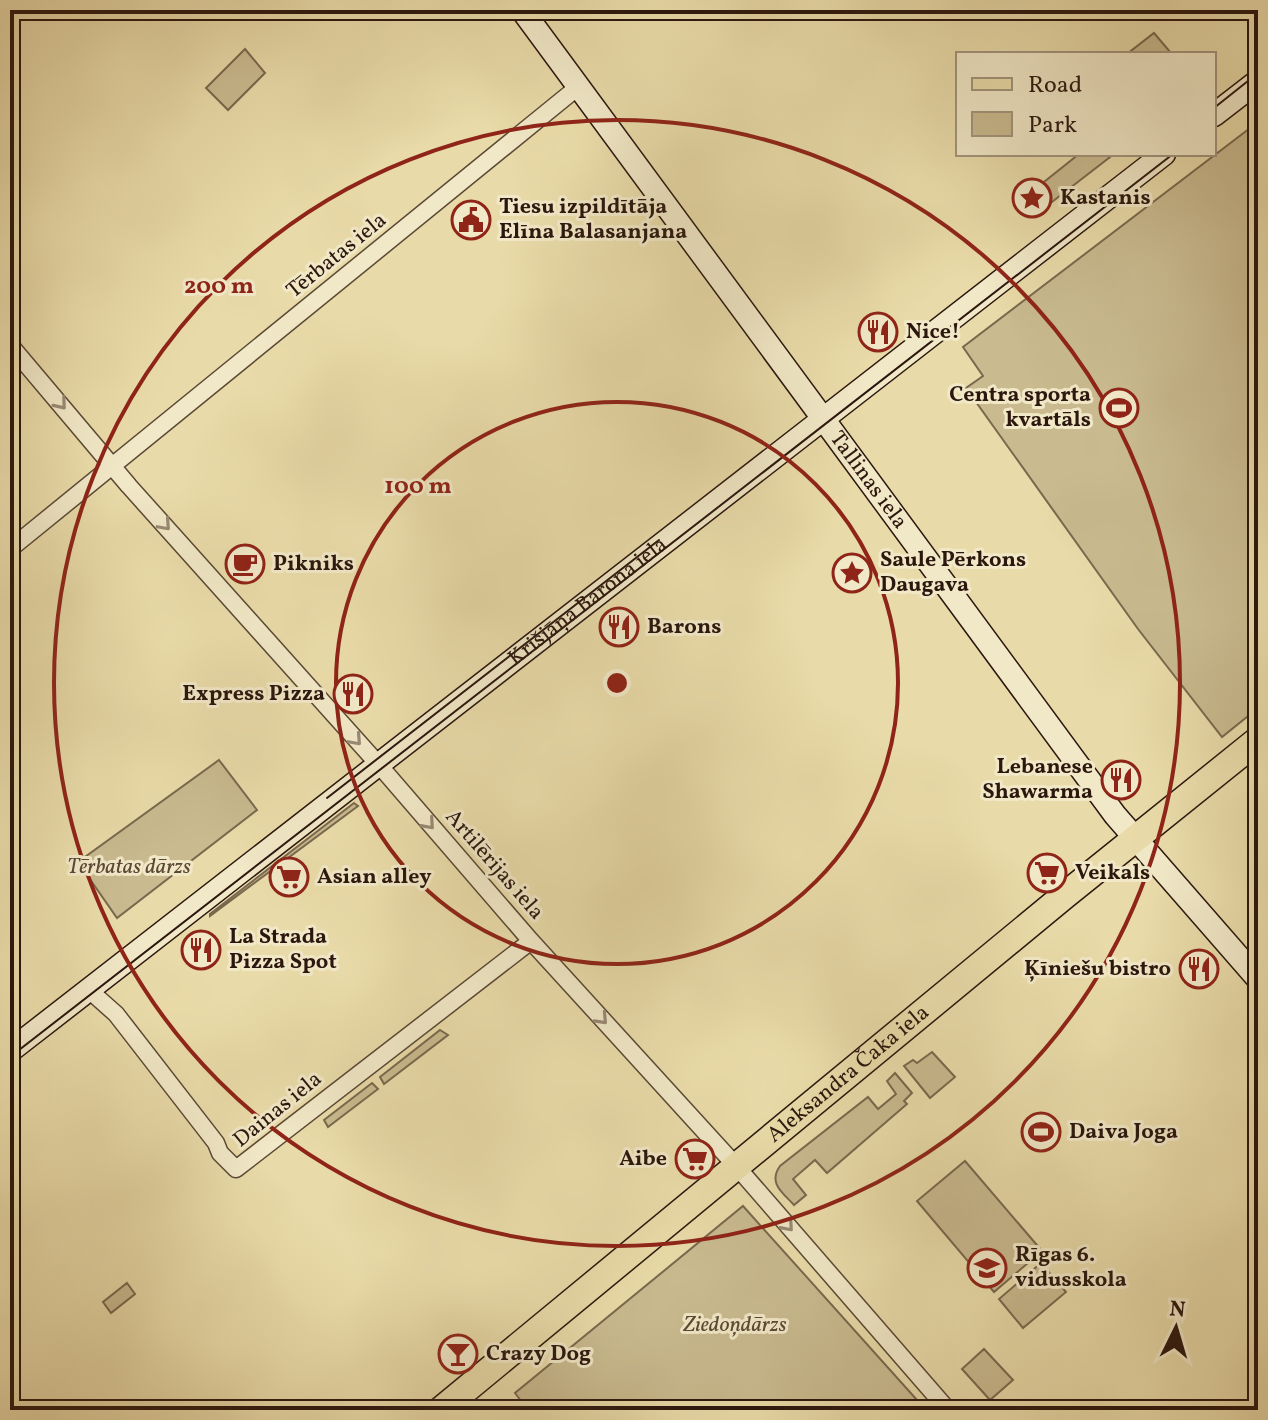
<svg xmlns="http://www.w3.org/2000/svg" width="1268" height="1420" font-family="Vollkorn,serif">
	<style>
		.green { fill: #c9ba8f; stroke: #7a684e; stroke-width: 2 }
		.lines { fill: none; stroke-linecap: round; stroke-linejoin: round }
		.street-casing { stroke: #5a4835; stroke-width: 19 }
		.secondary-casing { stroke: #2b170e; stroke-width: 25 }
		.primary-casing { stroke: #2b170e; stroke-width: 29 }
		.street { stroke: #f1e8c7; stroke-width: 16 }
		.secondary { stroke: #f1e8c7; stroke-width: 22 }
		.primary { stroke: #e9dba9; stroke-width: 26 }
		.tram { stroke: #2b170e; stroke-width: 2 }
		.oneway { stroke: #988a74 }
		.ring { fill: none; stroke: #8f2418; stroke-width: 4 }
		.labels { text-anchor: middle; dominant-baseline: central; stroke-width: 6; stroke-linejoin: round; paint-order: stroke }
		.poi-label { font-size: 22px; font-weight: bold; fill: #2b170e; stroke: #f1e8c7; text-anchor: start }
		.street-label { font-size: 22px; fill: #2b170e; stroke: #f1e8c7 }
		.park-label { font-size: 22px; font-style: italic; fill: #5a4835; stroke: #f1e8c7 }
		.centre { fill: #8f2418; stroke: #f1e8c7; stroke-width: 4 }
		.ring-label { font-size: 24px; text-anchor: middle; font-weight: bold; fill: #8f2418; stroke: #f1e8c7; stroke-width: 6; stroke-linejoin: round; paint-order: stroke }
	</style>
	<rect width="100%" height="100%" fill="#e9dba9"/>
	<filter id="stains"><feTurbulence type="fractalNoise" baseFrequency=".0025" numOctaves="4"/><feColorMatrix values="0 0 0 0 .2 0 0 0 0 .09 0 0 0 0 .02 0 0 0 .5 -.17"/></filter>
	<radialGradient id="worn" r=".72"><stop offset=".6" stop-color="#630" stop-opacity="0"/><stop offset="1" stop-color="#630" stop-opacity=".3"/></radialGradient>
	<!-- green -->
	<path class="green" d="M1154,33L1171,53L1127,54Z
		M245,49L265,73L228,110L206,88Z
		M1258,122V708L1222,737L1138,629L966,388L983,376L963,347Z
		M1079,154H1114L1039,212L1033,206L1046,195L1039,186Z
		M219,760L257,810L117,918L78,862Z
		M354,803L358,806L210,916V914Z
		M440,1030L448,1035L384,1084L380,1077Z
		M932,1052L955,1077L930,1098L904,1066L913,1060L917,1063Z
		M895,1073L912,1093L904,1101L907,1104L827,1173L815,1160L793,1179L806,1195L794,1205C782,1192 768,1183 780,1166L868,1097L878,1109L896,1094L887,1081Z
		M372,1083L378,1089L328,1127L324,1120Z
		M965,1161L1042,1251L994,1292L917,1201Z
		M743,1206L926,1410H528L515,1393Z
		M1041,1263L1066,1292L1023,1328L999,1299Z
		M127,1283L135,1294L111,1313L103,1302Z
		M984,1349L1013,1380L990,1400L962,1369Z"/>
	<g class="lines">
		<defs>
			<path id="street" d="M10,345L129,486L379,765L531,941L737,1167L948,1410
				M10,549L578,87
				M89,990L116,1014L216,1143L220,1153L236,1169L531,941"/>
			<g id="secondary">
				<path id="s1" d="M522,10L1115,815L1258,979"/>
				<path d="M1214,115L1258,81"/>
				<path id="s2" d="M10,1051L1164,154"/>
			</g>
			<g id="primary">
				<path id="s3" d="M441,1410L1064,896L1258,740"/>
			</g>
		</defs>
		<!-- street casing -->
		<use href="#street" class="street-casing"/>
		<!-- secondary casing -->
		<use href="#secondary" class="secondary-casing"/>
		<!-- primary casing -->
		<use href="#primary" class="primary-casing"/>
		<!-- street -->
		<use href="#street" class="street"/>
		<!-- secondary -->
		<use href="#secondary" class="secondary"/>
		<!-- primary -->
		<use href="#primary" class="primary"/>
		<!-- tram -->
		<path class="tram" d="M1214,108L1258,73
			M327,798L659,540
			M10,1057L1173,154"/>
	</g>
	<!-- one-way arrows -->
	<defs><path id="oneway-chevron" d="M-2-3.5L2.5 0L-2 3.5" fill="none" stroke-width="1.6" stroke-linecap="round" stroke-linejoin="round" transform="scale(2)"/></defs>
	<g class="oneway">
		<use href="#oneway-chevron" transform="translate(61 404) rotate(50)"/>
		<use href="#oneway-chevron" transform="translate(165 525) rotate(48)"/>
		<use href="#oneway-chevron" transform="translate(356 740) rotate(48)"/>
		<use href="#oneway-chevron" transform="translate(429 824) rotate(49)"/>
		<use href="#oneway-chevron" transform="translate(602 1019) rotate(47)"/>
		<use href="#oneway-chevron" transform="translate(788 1226) rotate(49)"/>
	</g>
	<!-- distance rings -->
	<g class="ring">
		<circle cx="617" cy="683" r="281"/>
		<circle cx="617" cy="683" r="563"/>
	</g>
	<!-- icons -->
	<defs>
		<symbol id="sight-ring" viewBox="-11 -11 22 22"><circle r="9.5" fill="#f1e8c7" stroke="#8f2418" stroke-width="1.5"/><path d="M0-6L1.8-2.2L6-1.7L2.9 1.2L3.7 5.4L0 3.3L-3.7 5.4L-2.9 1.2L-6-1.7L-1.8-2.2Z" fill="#8f2418"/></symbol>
		<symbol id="civic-ring" viewBox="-11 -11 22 22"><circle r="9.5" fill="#f1e8c7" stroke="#8f2418" stroke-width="1.5"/><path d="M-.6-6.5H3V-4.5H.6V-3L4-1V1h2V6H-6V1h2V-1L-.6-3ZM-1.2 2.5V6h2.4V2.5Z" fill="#8f2418"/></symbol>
		<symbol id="restaurant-ring" viewBox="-11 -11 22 22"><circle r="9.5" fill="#f1e8c7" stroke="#8f2418" stroke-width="1.5"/><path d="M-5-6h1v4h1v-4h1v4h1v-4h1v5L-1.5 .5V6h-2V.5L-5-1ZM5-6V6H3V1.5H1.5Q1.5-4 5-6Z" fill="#8f2418"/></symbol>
		<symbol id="stadium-ring" viewBox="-11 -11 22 22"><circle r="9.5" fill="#f1e8c7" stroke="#8f2418" stroke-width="1.5"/><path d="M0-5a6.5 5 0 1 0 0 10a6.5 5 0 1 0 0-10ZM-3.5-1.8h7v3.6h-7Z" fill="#8f2418"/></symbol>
		<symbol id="cafe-ring" viewBox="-11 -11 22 22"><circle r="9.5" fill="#f1e8c7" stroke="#8f2418" stroke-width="1.5"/><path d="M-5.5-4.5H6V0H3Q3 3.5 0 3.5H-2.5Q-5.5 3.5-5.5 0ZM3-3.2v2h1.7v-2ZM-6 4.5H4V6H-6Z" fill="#8f2418"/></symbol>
		<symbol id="supermarket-ring" viewBox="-11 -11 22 22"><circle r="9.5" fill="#f1e8c7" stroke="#8f2418" stroke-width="1.5"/><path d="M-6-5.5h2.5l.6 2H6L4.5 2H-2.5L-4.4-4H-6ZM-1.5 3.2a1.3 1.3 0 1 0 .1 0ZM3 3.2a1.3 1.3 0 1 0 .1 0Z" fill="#8f2418"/></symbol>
		<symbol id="school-ring" viewBox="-11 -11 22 22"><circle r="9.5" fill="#f1e8c7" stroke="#8f2418" stroke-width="1.5"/><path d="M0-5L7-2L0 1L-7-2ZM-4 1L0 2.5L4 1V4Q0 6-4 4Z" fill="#8f2418"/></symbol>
		<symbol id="bar-ring" viewBox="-11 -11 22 22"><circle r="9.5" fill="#f1e8c7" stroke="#8f2418" stroke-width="1.5"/><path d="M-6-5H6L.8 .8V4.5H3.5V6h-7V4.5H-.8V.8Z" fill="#8f2418"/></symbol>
	</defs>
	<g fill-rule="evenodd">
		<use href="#sight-ring" x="1010" y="176" width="44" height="44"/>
		<use href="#civic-ring" x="449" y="198" width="44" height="44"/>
		<use href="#restaurant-ring" x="856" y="310" width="44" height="44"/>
		<use href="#stadium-ring" x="1097" y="386" width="44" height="44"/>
		<use href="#cafe-ring" x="223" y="542" width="44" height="44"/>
		<use href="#sight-ring" x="830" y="551" width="44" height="44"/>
		<use href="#restaurant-ring" x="597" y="605" width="44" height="44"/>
		<use href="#restaurant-ring" x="331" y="672" width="44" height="44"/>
		<use href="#restaurant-ring" x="1099" y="758" width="44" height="44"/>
		<use href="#supermarket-ring" x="1025" y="851" width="44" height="44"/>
		<use href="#supermarket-ring" x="267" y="855" width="44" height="44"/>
		<use href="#restaurant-ring" x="179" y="928" width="44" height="44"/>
		<use href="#restaurant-ring" x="1177" y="947" width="44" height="44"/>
		<use href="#stadium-ring" x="1019" y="1110" width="44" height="44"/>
		<use href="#supermarket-ring" x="673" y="1137" width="44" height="44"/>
		<use href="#school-ring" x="965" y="1246" width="44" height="44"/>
		<use href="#bar-ring" x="436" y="1332" width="44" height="44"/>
	</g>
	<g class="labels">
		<!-- poi labels -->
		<g class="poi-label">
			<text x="1060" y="198">Kastanis</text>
			<text x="499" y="207">Tiesu izpildītāja<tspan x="499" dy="25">Elīna Balasanjana</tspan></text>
			<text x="906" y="332">Nice!</text>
			<text x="1091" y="395" text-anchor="end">Centra sporta<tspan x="1091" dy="25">kvartāls</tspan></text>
			<text x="880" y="560">Saule Pērkons<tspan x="880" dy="25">Daugava</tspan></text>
			<text x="273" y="564">Pikniks</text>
			<text x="647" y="627">Barons</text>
			<text x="325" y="694" text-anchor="end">Express Pizza</text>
			<text x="1093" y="767" text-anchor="end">Lebanese<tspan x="1093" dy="25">Shawarma</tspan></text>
			<text x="1075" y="873">Veikals</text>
			<text x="317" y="877">Asian alley</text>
			<text x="229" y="937">La Strada<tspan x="229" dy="25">Pizza Spot</tspan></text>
			<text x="1171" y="969" text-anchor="end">Ķīniešu bistro</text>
			<text x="1069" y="1132">Daiva Joga</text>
			<text x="667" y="1159" text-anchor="end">Aibe</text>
			<text x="1015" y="1255">Rīgas 6.<tspan x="1015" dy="25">vidusskola</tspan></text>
			<text x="486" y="1354">Crazy Dog</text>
		</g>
		<!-- street labels -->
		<g class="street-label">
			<text transform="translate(337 256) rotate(-39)">Tērbatas iela</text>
			<text stroke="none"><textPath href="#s1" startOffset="584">Tallinas iela</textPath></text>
			<text stroke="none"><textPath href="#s2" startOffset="732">Krišjāņa Barona iela</textPath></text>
			<text transform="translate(494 865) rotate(49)">Artilērijas iela</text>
			<text stroke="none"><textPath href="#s3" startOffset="528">Aleksandra Čaka iela</textPath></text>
			<text transform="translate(278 1110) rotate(-39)">Dainas iela</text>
		</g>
		<!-- park labels -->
		<g class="park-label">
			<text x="129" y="867">Tērbatas dārzs</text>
			<text x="735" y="1325">Ziedoņdārzs</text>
		</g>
	</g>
	<circle cx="617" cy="683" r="12" class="centre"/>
	<g class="ring-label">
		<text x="219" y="293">200 m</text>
		<text x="418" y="493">100 m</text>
	</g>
	<!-- margin -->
	<rect width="1268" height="1420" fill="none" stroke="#e9dba9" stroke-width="40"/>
	<rect x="12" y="12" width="1244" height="1396" fill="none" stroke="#2b170e" stroke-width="4"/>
	<rect x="20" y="20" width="1228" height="1380" fill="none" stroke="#2b170e" stroke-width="2"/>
	<!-- legend -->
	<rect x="956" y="52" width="260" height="104" fill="#f1e8c7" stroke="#a2947d" stroke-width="2"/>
	<rect x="972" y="78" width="40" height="12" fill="#e9dba9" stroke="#a2947d" stroke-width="2"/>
	<text x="1028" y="92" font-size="24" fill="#2b170e">Road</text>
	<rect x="972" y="112" width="40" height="24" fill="#c9ba8f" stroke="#a2947d" stroke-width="2"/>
	<text x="1028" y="132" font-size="24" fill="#2b170e">Park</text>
	<!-- north arrow -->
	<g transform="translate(1176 1328) rotate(5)" stroke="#f1e8c7" stroke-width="6" paint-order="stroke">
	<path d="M0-6L14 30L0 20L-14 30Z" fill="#2b170e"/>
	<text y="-12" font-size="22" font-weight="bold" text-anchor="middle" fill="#2b170e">N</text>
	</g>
	<rect width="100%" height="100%" filter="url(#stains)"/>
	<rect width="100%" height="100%" fill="url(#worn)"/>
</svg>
